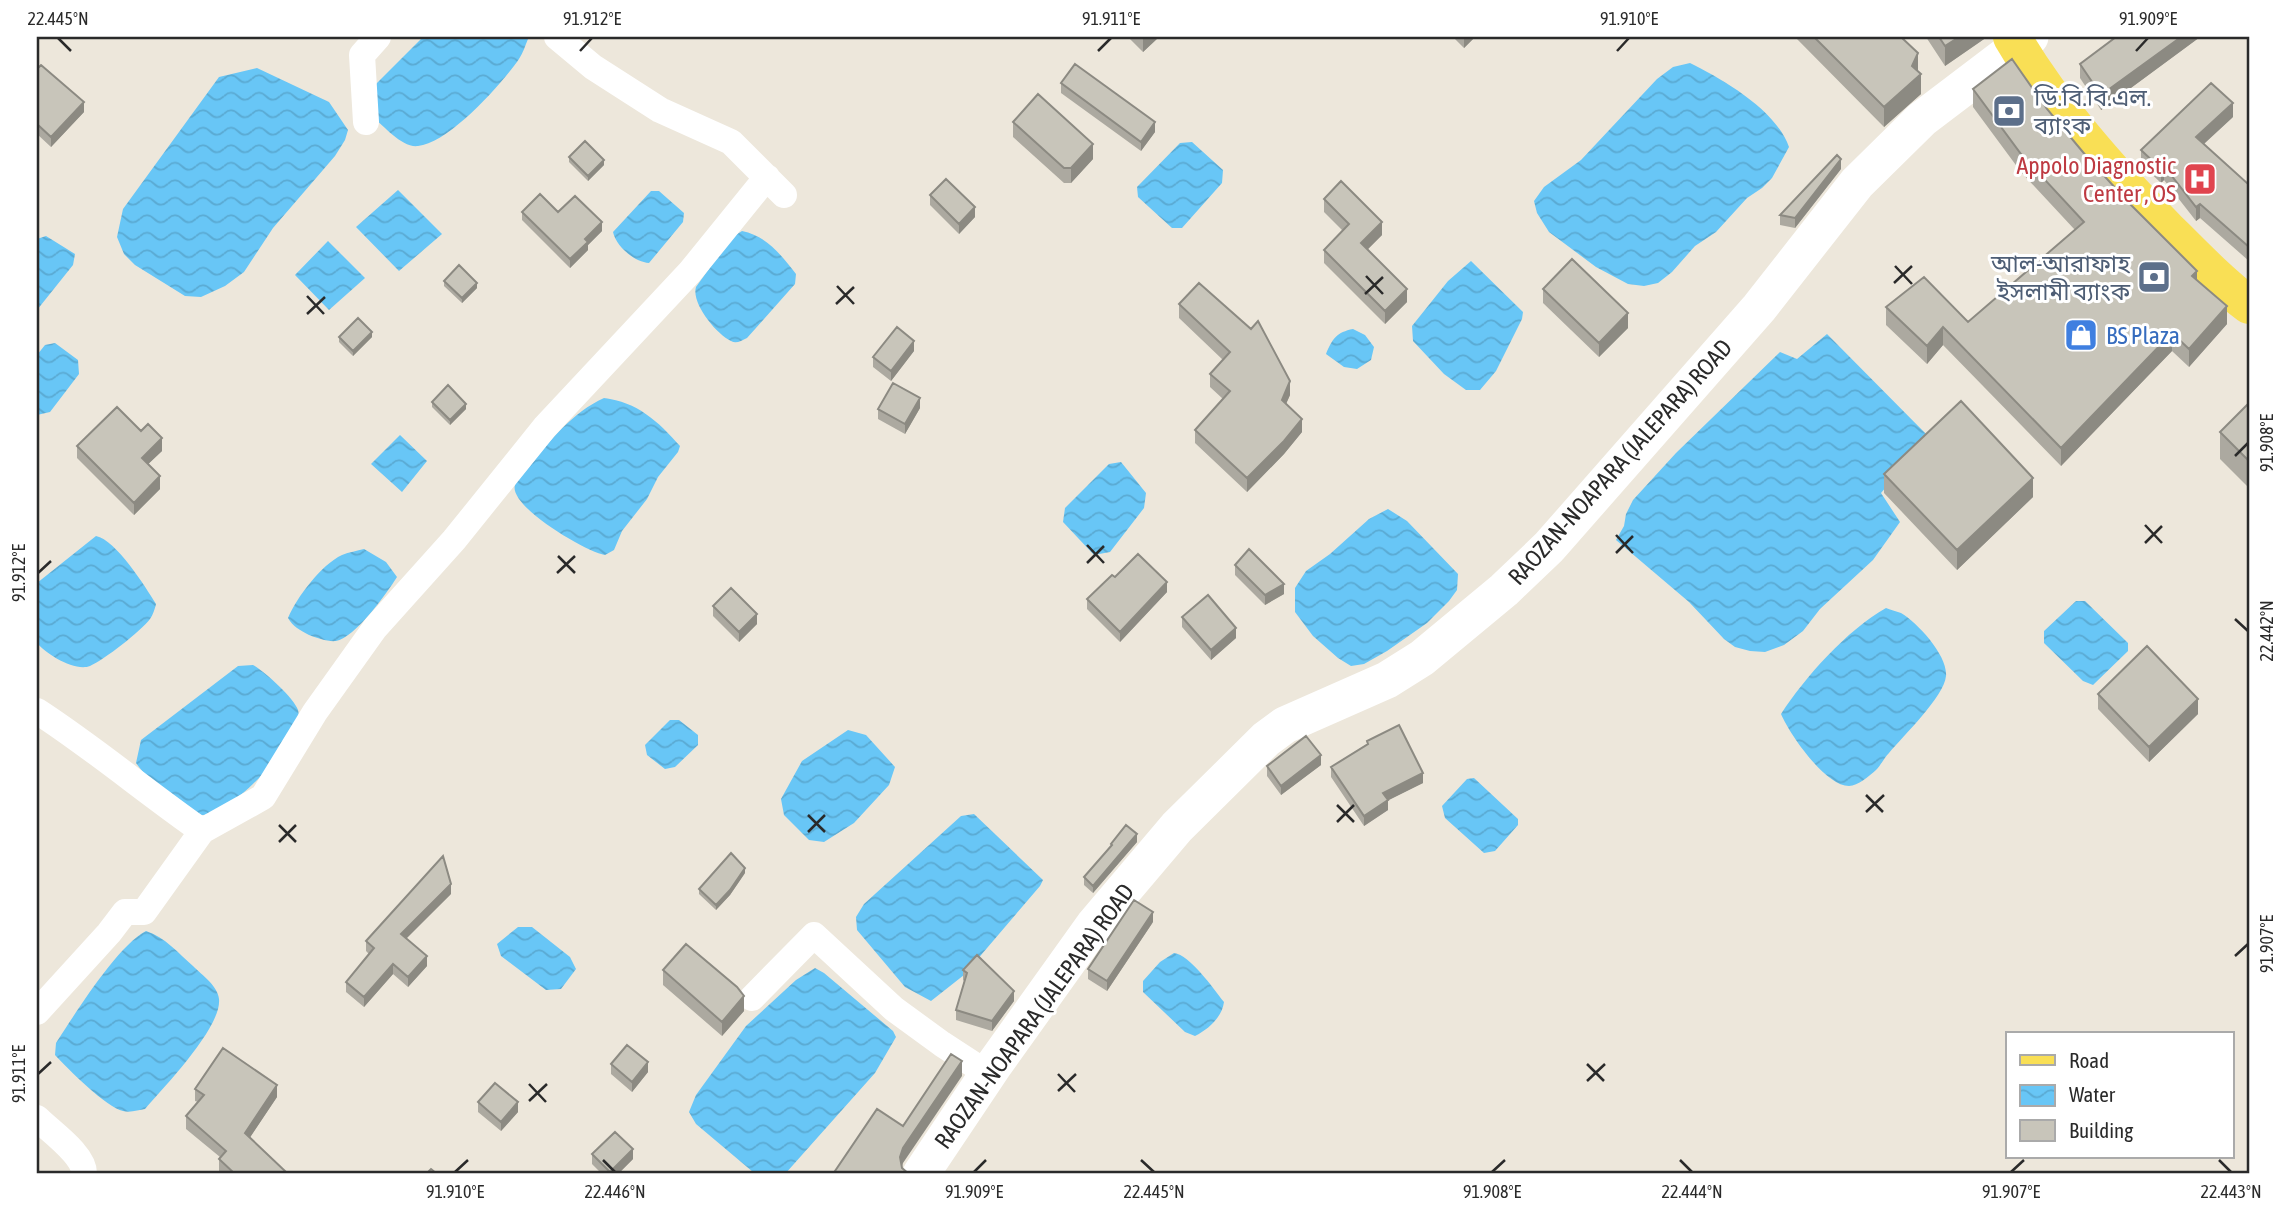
<svg xmlns="http://www.w3.org/2000/svg" width="2286" height="1211" font-family="'Asap Condensed','Noto Sans Bengali',sans-serif">
	<style>
		.water { fill: url(#water-waves) }
		.lines { fill: none; stroke-linecap: round; stroke-linejoin: round }
		.street { stroke: #fff; stroke-width: 26 }
		.secondary { stroke: #fff; stroke-width: 37 }
		.primary { stroke: #f9df55; stroke-width: 38 }
		.wall { fill: #aca9a0 }
		.shaded-wall { fill: #8c8a82 }
		.building { fill: #c8c5ba; stroke: #8c8a82; stroke-width: 2 }
		.ticks { fill: none; stroke: #2a2a2a; stroke-width: 2.5 }
		.labels { text-anchor: middle; dominant-baseline: central; stroke-width: 6; stroke-linejoin: round; paint-order: stroke }
		.service-label { font-size: 24px; fill: #4e5e75; stroke: #fff; text-anchor: start }
		.health-label { font-size: 24px; fill: #be3a42; stroke: #fff; text-anchor: end }
		.shop-label { font-size: 24px; fill: #366cbe; stroke: #fff; text-anchor: start }
		.street-label { font-size: 24px; fill: #2a2a2a; stroke: #fff }
		.neatline { fill: none; stroke: #2a2a2a; stroke-width: 2.5 }
		.ticks-label { font-size: 18px; text-anchor: middle; fill: #2a2a2a }
	</style>
	<defs>
		<pattern id="water-waves" width="16" height="10" patternUnits="userSpaceOnUse" patternTransform="scale(1.75)"><rect width="16" height="10" fill="#68c6f6"/><path d="M0 5q4-4 8 0t8 0" fill="none" stroke="#5aaad3"/></pattern>
	</defs>
	<rect width="100%" height="100%" fill="#ede7db"/>
	<!-- water -->
	<path class="water" d="M423,37H526L528,39C525,46 523,53 519,59C502,84 448,144 418,146C402,148 384,126 373,117L375,85Z
		M1690,63C1724,80 1776,110 1789,147L1772,178L1762,188L1747,198L1716,232L1695,246L1672,272L1658,283L1644,286L1628,284L1596,267L1549,232L1537,213L1534,201L1544,187L1581,160L1657,79L1673,67Z
		M257,68L329,102L348,130L345,140L335,156L273,228L244,272L225,286L201,297L185,296L135,265L124,254L117,237L123,209L219,77Z
		M1192,142L1223,170L1222,183L1182,228H1172L1138,197L1137,187L1180,143Z
		M398,190L442,234L399,271L356,227Z
		M651,191H659L684,213L683,222L649,263C634,262 616,246 613,232Z
		M742,231C767,236 781,255 796,274L795,284L747,338C741,341 736,344 731,341C716,334 691,303 696,287L731,238Z
		M46,236L75,254L73,265L37,310V239Z
		M328,241L365,278L329,310L295,275Z
		M1471,261L1523,312L1522,319L1496,371L1480,390H1466L1444,374L1413,341L1412,326L1448,281Z
		M1353,329L1365,335L1374,347L1371,360L1357,369L1344,367L1326,354C1332,339 1337,332 1353,329Z
		M1827,334L1929,437L1881,493L1900,522L1873,560L1820,609L1803,631L1784,645L1765,652L1750,651L1735,647L1724,639L1689,602L1616,540L1624,526L1626,514L1633,500L1676,453L1780,352L1797,359Z
		M55,343L78,360L79,374L50,412L37,415V355L45,345Z
		M604,398C637,402 658,421 680,446L678,452L658,477L647,499L622,531L614,550L605,555C586,552 508,506 515,485C517,479 525,472 529,467C549,441 573,412 604,398Z
		M400,435L427,461L402,492L371,464Z
		M1121,462L1146,493L1144,508L1110,552L1094,555L1063,522L1065,508L1109,464Z
		M1388,509L1407,521L1458,574L1457,590L1449,601L1427,623L1387,651L1364,664L1351,666L1338,658L1313,636L1295,612V588L1306,571L1330,554L1369,519Z
		M96,536C116,540 145,586 156,604C155,608 153,615 150,619C141,631 104,660 90,666C75,672 46,654 37,643V583Z
		M364,549L386,562L397,577C387,593 355,638 336,641C329,642 316,638 309,635C300,630 293,627 288,618C297,597 321,565 342,555C349,552 357,551 364,549Z
		M2076,601H2085L2128,643V651L2093,685L2083,681L2044,643V631Z
		M1886,608C1890,610 1896,611 1901,613C1918,623 1948,656 1946,676C1944,697 1903,736 1889,753C1884,758 1881,765 1876,770C1869,776 1858,786 1849,786C1825,786 1789,733 1781,714C1806,676 1846,631 1886,608Z
		M253,665C264,671 294,698 298,710C306,737 230,817 202,815C177,813 150,782 136,763L141,740L238,666Z
		M670,720H679L698,735V745L675,767L665,769L647,755L645,745Z
		M848,730L866,735L895,767L889,785L854,823L824,842L809,840L784,815L781,799L802,761Z
		M1474,778L1518,819V825L1495,851L1484,853L1445,818L1442,806L1467,779Z
		M974,814L1043,880L1040,886L964,975L931,1001L905,987L857,930L856,917L864,904L961,816Z
		M518,927H532L570,957L576,969L561,989L546,990L501,956L497,944Z
		M146,931C165,937 178,953 193,966C202,975 218,986 219,999C222,1027 164,1087 145,1109C139,1110 130,1113 123,1111C107,1108 67,1068 55,1055L56,1043C75,1014 117,946 146,931Z
		M1174,953C1190,955 1213,988 1224,1002C1222,1017 1209,1029 1195,1036L1185,1032L1143,992V981L1160,962Z
		M815,968L824,973L893,1031L896,1037L875,1073L785,1174H757L753,1172L696,1124L689,1112L696,1095L746,1026L796,980Z"/>
	<g class="lines">
		<!-- street -->
		<path class="street" d="M557,37L593,67L660,110L731,142L784,195
			M366,122L362,55L378,37
			M37,711C94,748 146,792 202,831
			M752,998L814,935L894,1009L942,1044L988,1074
			M37,1012L109,933L125,912H144L202,831L263,797L315,712L375,628L454,540L545,427L690,272L767,177
			M37,1118C51,1132 85,1155 84,1174"/>
		<!-- secondary -->
		<path class="secondary" d="M921,1174L994,1065L1094,925L1177,827L1266,739L1285,725L1387,680L1422,658L1504,590L1549,547L1759,308L1857,183L1922,119L2030,37"/>
		<!-- primary -->
		<path class="primary" d="M2012,37C2054,108 2109,170 2166,228C2193,255 2219,282 2249,305"/>
	</g>
	<!-- wall -->
	<path class="wall" d="M1128,37H1159L1143,52Z
		M1453,37H1475L1464,48Z
		M1795,37H1901L1918,72L1921,94L1884,127Z
		M1926,37H1987L1945,66Z
		M2200,37L2101,110L2080,78V64Z
		M37,69L84,112L51,147L37,134Z
		M1061,83L1155,132L1141,151L1061,93Z
		M1973,89L2047,109L2087,157L2197,280L2227,324L2189,367L2172,351L2061,466L1943,345L1927,364L1886,325V307L1968,322L2075,230L2021,172L1973,107Z
		M2233,117L2204,144L2248,184L2249,182V261L2200,218L2196,221L2164,180L2161,183L2141,164V150Z
		M1013,122L1093,159L1071,183H1064L1013,137Z
		M569,157L604,165L588,181L569,162Z
		M1841,169L1795,228L1780,225V215Z
		M930,195L975,217L959,234L930,205Z
		M1324,199L1382,235L1367,250L1407,302L1385,324L1324,263V250L1343,231L1324,212Z
		M522,212H558L602,231L588,245V250L570,268L522,220Z
		M444,281L477,288L462,303L444,286Z
		M1543,289L1628,328L1599,357L1543,303Z
		M1179,304L1290,395L1286,404L1302,432L1284,454L1247,492L1195,443V430L1223,399L1210,387V374L1223,360L1179,318Z
		M339,337H372L353,356L339,342Z
		M914,351L891,381L873,367V357Z
		M432,402L466,409L450,425L432,407Z
		M2249,403V488L2220,459V432Z
		M920,408L905,434L878,419V409Z
		M141,431L162,451L148,464L160,489L134,515L77,458V446Z
		M1884,474L2033,497L1957,570L1884,493Z
		M1235,565L1284,594L1265,605L1235,575Z
		M1115,577L1167,592L1120,642L1087,609V599Z
		M713,606L757,624L739,642L713,616Z
		M1182,617L1236,638L1211,660L1182,627Z
		M2098,694L2198,714L2149,762L2098,709Z
		M1367,741L1423,783L1388,800V810L1364,826L1331,777V767L1367,744Z
		M1321,765L1281,795L1267,776V766Z
		M1137,842L1093,893L1084,885V877L1111,847V844Z
		M745,873L730,895L716,910L699,894V889Z
		M451,894L406,938L427,966L408,987L393,974L364,1007L346,992V982L369,954L366,951V941Z
		M1153,922L1107,991L1088,979V969Z
		M663,970L744,1011L722,1036L663,985Z
		M963,970L1014,1001L992,1031L956,1020V1010L964,981L963,980Z
		M611,1064L648,1072L632,1092L611,1074Z
		M195,1089L277,1097L250,1137L285,1174H222L219,1171V1159L220,1157L186,1129V1116L198,1102L195,1101Z
		M478,1102L518,1112L501,1131L478,1112Z
		M592,1154L633,1159L618,1174H602L592,1164Z"/>
	<!-- shaded-wall -->
	<path class="shaded-wall" d="M1143,37H1159L1143,52Z
		M1465,37H1475L1464,48V38Z
		M1959,37H1987L1945,66V46Z
		M2181,37H2200L2101,110V95Z
		M1918,53V72L1921,74V94L1884,127V107L1912,66Z
		M84,102V112L51,147V137Z
		M2233,103V117L2196,151V137Z
		M1155,122V132L1141,151V142Z
		M1093,144V159L1071,183V168Z
		M1841,159V169L1795,228V218Z
		M604,160V165L588,181V176Z
		M2164,166V180L2161,183V169Z
		M2200,204V218L2196,221V207Z
		M975,207V217L959,234V224Z
		M602,222V231L588,245V250L570,268V259L585,239Z
		M1382,222V235L1361,256V243Z
		M2197,271V289L2192,276Z
		M477,283V288L462,303V298Z
		M1407,289V302L1385,324V311Z
		M2227,306V324L2189,367V349Z
		M1628,313V328L1599,357V343Z
		M1943,327V345L1927,364V346Z
		M372,332V337L353,356V351Z
		M2172,333V351L2061,466V448Z
		M914,341V351L891,381V371Z
		M1290,381V395L1282,413V400Z
		M920,398V408L905,434V424Z
		M466,404V409L450,425V420Z
		M1302,419V432L1284,454L1247,492V478Z
		M162,438V451L142,470V458Z
		M160,476V489L134,515V503Z
		M2033,478V497L1957,570V550Z
		M1167,582V592L1120,642V632Z
		M1284,584V594L1265,605V595Z
		M757,614V624L739,642V632Z
		M1236,628V638L1211,660V650Z
		M2198,699V714L2149,762V747Z
		M1321,755V765L1281,795V786Z
		M1423,773V783L1383,803V793Z
		M1388,800V810L1364,826V816Z
		M1137,834V842L1093,893V886Z
		M745,868V873L730,895L716,910V905Z
		M451,884V894L401,944V934Z
		M1153,912V922L1107,991V981Z
		M427,956V966L408,987V977Z
		M393,964V974L364,1007V997Z
		M1014,991V1001L992,1031V1021Z
		M744,996V1011L722,1036V1022Z
		M962,1061V1076L903,1163L900,1172V1157L903,1148Z
		M648,1062V1072L632,1092V1082Z
		M277,1085V1097L245,1145V1133Z
		M518,1102V1112L501,1131V1122Z
		M633,1149V1159L618,1174H610V1172Z"/>
	<!-- building -->
	<path class="building" d="M1814,37H1901L1918,53L1912,66L1921,74L1884,107Z
		M1939,37H1959L1945,46Z
		M2116,37H2181L2101,95L2080,64Z
		M2012,59L2047,109L2087,157L2129,203L2197,271L2192,276L2227,306L2189,349L2172,333L2061,448L1943,327L1927,346L1886,307L1924,277L1968,322L2084,222L2021,154L1973,89Z
		M1075,64L1155,122L1141,142L1061,83Z
		M41,65L84,102L51,137L37,124V69Z
		M2211,83L2233,103L2196,137L2248,184L2249,182V247L2200,204L2196,207L2164,166L2161,169L2141,150Z
		M1038,94L1093,144L1071,168H1064L1013,122Z
		M585,141L604,160L588,176L569,157Z
		M1837,155L1841,159L1795,218L1780,215Z
		M946,179L975,207L959,224L930,195Z
		M1341,181L1382,222L1361,243L1407,289L1385,311L1324,250L1349,224L1324,199Z
		M540,194L558,212L575,196L602,222L585,239L588,242L570,259L522,212Z
		M1572,259L1628,313L1599,343L1543,289Z
		M459,265L477,283L462,298L444,281Z
		M1199,283L1251,329L1258,321L1290,381L1282,400L1302,419L1284,441L1247,478L1195,430L1230,391L1210,374L1230,352L1179,304Z
		M358,318L372,332L353,351L339,337Z
		M897,327L914,341L891,371L873,357Z
		M893,383L920,398L905,424L878,409Z
		M448,385L466,404L450,420L432,402Z
		M1961,401L2033,478L1957,550L1884,474Z
		M2249,403V461L2220,432Z
		M117,407L141,431L148,424L162,438L142,458L160,476L134,503L77,446Z
		M1249,549L1284,584L1265,595L1235,565Z
		M1138,554L1167,582L1120,632L1087,599L1112,575L1115,577Z
		M731,588L757,614L739,632L713,606Z
		M1208,595L1236,628L1211,650L1182,617Z
		M2147,646L2198,699L2149,747L2098,694Z
		M1399,725L1423,773L1383,793L1388,800L1364,816L1331,767L1368,744L1367,741Z
		M1306,736L1321,755L1281,786L1267,766Z
		M1126,825L1137,834L1093,886L1084,877L1112,845L1111,844Z
		M731,853L745,868L730,890L716,905L699,889Z
		M443,856L451,884L401,934L427,956L408,977L393,964L364,997L346,982L374,948L366,941Z
		M1134,900L1153,912L1107,981L1088,969Z
		M686,944L737,987L744,996L722,1022L663,970Z
		M977,955L1014,991L992,1021L956,1010L967,973L963,970Z
		M627,1045L648,1062L632,1082L611,1064Z
		M223,1048L277,1085L245,1133L285,1171L282,1174H235L219,1159L226,1151L186,1116L204,1095L195,1089Z
		M951,1054L962,1061L903,1148L900,1157L902,1168L909,1174H833L877,1109L903,1126Z
		M495,1083L518,1102L501,1122L478,1102Z
		M615,1132L633,1149L610,1172L592,1154Z
		M431,1169L437,1174H426Z"/>
	<!-- ticks -->
	<path class="ticks" d="M58,38L71,51M580,51L592,38M1098,51L1111,38M1617,51L1629,38M2136,51L2148,38M1895,266L1912,284M1366,276L1383,294M1894,283L1912,266M837,286L854,304M1365,294L1383,277M307,296L324,314M836,304L854,287M307,314L325,297M2235,456L2248,443M2145,525L2162,543M1616,535L1633,553M2145,543L2162,526M1087,545L1104,563M1616,553L1633,536M558,556L575,573M1087,563L1104,546M38,573L51,561M557,573L575,556M2235,619L2248,631M1866,795L1883,812M1337,805L1354,822M1866,812L1884,795M808,815L825,832M1337,822L1354,805M279,825L296,842M808,832L825,815M279,842L296,825M2235,956L2248,944M1587,1064L1604,1081M38,1074L51,1062M1058,1074L1075,1092M1587,1081L1605,1064M529,1084L546,1102M1058,1091L1076,1074M529,1101L547,1084M603,1160L615,1172M1141,1160L1154,1172M1680,1160L1692,1172M2219,1160L2231,1172M455,1172L468,1160M974,1172L986,1160M1492,1172L1505,1160M2011,1172L2024,1160"/>
	<!-- icons -->
	<defs>
		<symbol id="bank-square" viewBox="-11 -11 22 22"><rect x="-9" y="-9" width="18" height="18" rx="4" fill="#5c6f8a" stroke="#fff"/><path d="M-6-4H6V4H-6ZM0-2.3a2.3 2.3 0 1 0 0 4.6a2.3 2.3 0 1 0 0-4.6Z" fill="#fff"/></symbol>
		<symbol id="hospital-square" viewBox="-11 -11 22 22"><rect x="-9" y="-9" width="18" height="18" rx="4" fill="#e0444e" stroke="#fff"/><path d="M-5-5h3v3.5h4V-5h3V5h-3V1.5h-4V5h-3Z" fill="#fff"/></symbol>
		<symbol id="shop-square" viewBox="-11 -11 22 22"><rect x="-9" y="-9" width="18" height="18" rx="4" fill="#3f7fe0" stroke="#fff"/><path d="M-5-2.5h2.3a2.7 3.5 0 0 1 5.4 0H5L5.5 6h-11ZM-1.5-2.5h3a1.5 2.3 0 0 0-3 0Z" fill="#fff"/></symbol>
	</defs>
	<g fill-rule="evenodd">
		<use href="#bank-square" x="1990" y="92" width="38" height="38"/>
		<use href="#hospital-square" x="2181" y="160" width="38" height="38"/>
		<use href="#bank-square" x="2135" y="258" width="38" height="38"/>
		<use href="#shop-square" x="2062" y="316" width="38" height="38"/>
	</g>
	<g class="labels">
		<!-- service labels -->
		<g class="service-label">
			<text x="2034" y="97">ডি.বি.বি.এল.<tspan x="2034" dy="28">ব্যাংক</tspan></text>
			<text x="2130" y="263" text-anchor="end">আল-আরাফাহ<tspan x="2130" dy="28">ইসলামী ব্যাংক</tspan></text>
		</g>
		<!-- health labels -->
		<g class="health-label">
			<text x="2176" y="165">Appolo Diagnostic<tspan x="2176" dy="28">Center , OS</tspan></text>
		</g>
		<!-- shop labels -->
		<g class="shop-label">
			<text x="2106" y="335">BS Plaza</text>
		</g>
		<!-- street labels -->
		<g class="street-label">
			<text transform="translate(1620 462) rotate(-48)">RAOZAN-NOAPARA (JALEPARA) ROAD</text>
			<text transform="translate(1034 1016) rotate(-54)">RAOZAN-NOAPARA (JALEPARA) ROAD</text>
		</g>
	</g>
	<!-- border -->
	<rect width="2286" height="1211" fill="none" stroke="#ffffff" stroke-width="77"/>
	<!-- legend -->
	<rect x="2006" y="1032" width="228" height="126" fill="#ffffff" stroke="#aaaaaa" stroke-width="2"/>
	<rect x="2020" y="1055" width="35" height="10" fill="#f9df55" stroke="#aaaaaa" stroke-width="2"/>
	<text x="2069" y="1068" font-size="21" fill="#2a2a2a">Road</text>
	<rect x="2020" y="1085" width="35" height="21" fill="url(#water-waves)" stroke="#aaaaaa" stroke-width="2"/>
	<text x="2069" y="1102" font-size="21" fill="#2a2a2a">Water</text>
	<rect x="2020" y="1120" width="35" height="21" fill="#c8c5ba" stroke="#aaaaaa" stroke-width="2"/>
	<text x="2069" y="1138" font-size="21" fill="#2a2a2a">Building</text>
	<rect x="38" y="38" width="2210" height="1134" class="neatline"/>
	<g class="ticks-label">
		<text x="58" y="25">22.445°N</text>
		<text x="592" y="25">91.912°E</text>
		<text x="1111" y="25">91.911°E</text>
		<text x="1629" y="25">91.910°E</text>
		<text x="2148" y="25">91.909°E</text>
		<text transform="translate(2267 443) rotate(-90)" y="6">91.908°E</text>
		<text transform="translate(19 573) rotate(-90)" y="6">91.912°E</text>
		<text transform="translate(2267 631) rotate(-90)" y="6">22.442°N</text>
		<text transform="translate(2267 944) rotate(-90)" y="6">91.907°E</text>
		<text transform="translate(19 1074) rotate(-90)" y="6">91.911°E</text>
		<text x="455" y="1198">91.910°E</text>
		<text x="615" y="1198">22.446°N</text>
		<text x="974" y="1198">91.909°E</text>
		<text x="1154" y="1198">22.445°N</text>
		<text x="1492" y="1198">91.908°E</text>
		<text x="1692" y="1198">22.444°N</text>
		<text x="2011" y="1198">91.907°E</text>
		<text x="2231" y="1198">22.443°N</text>
	</g>
</svg>
